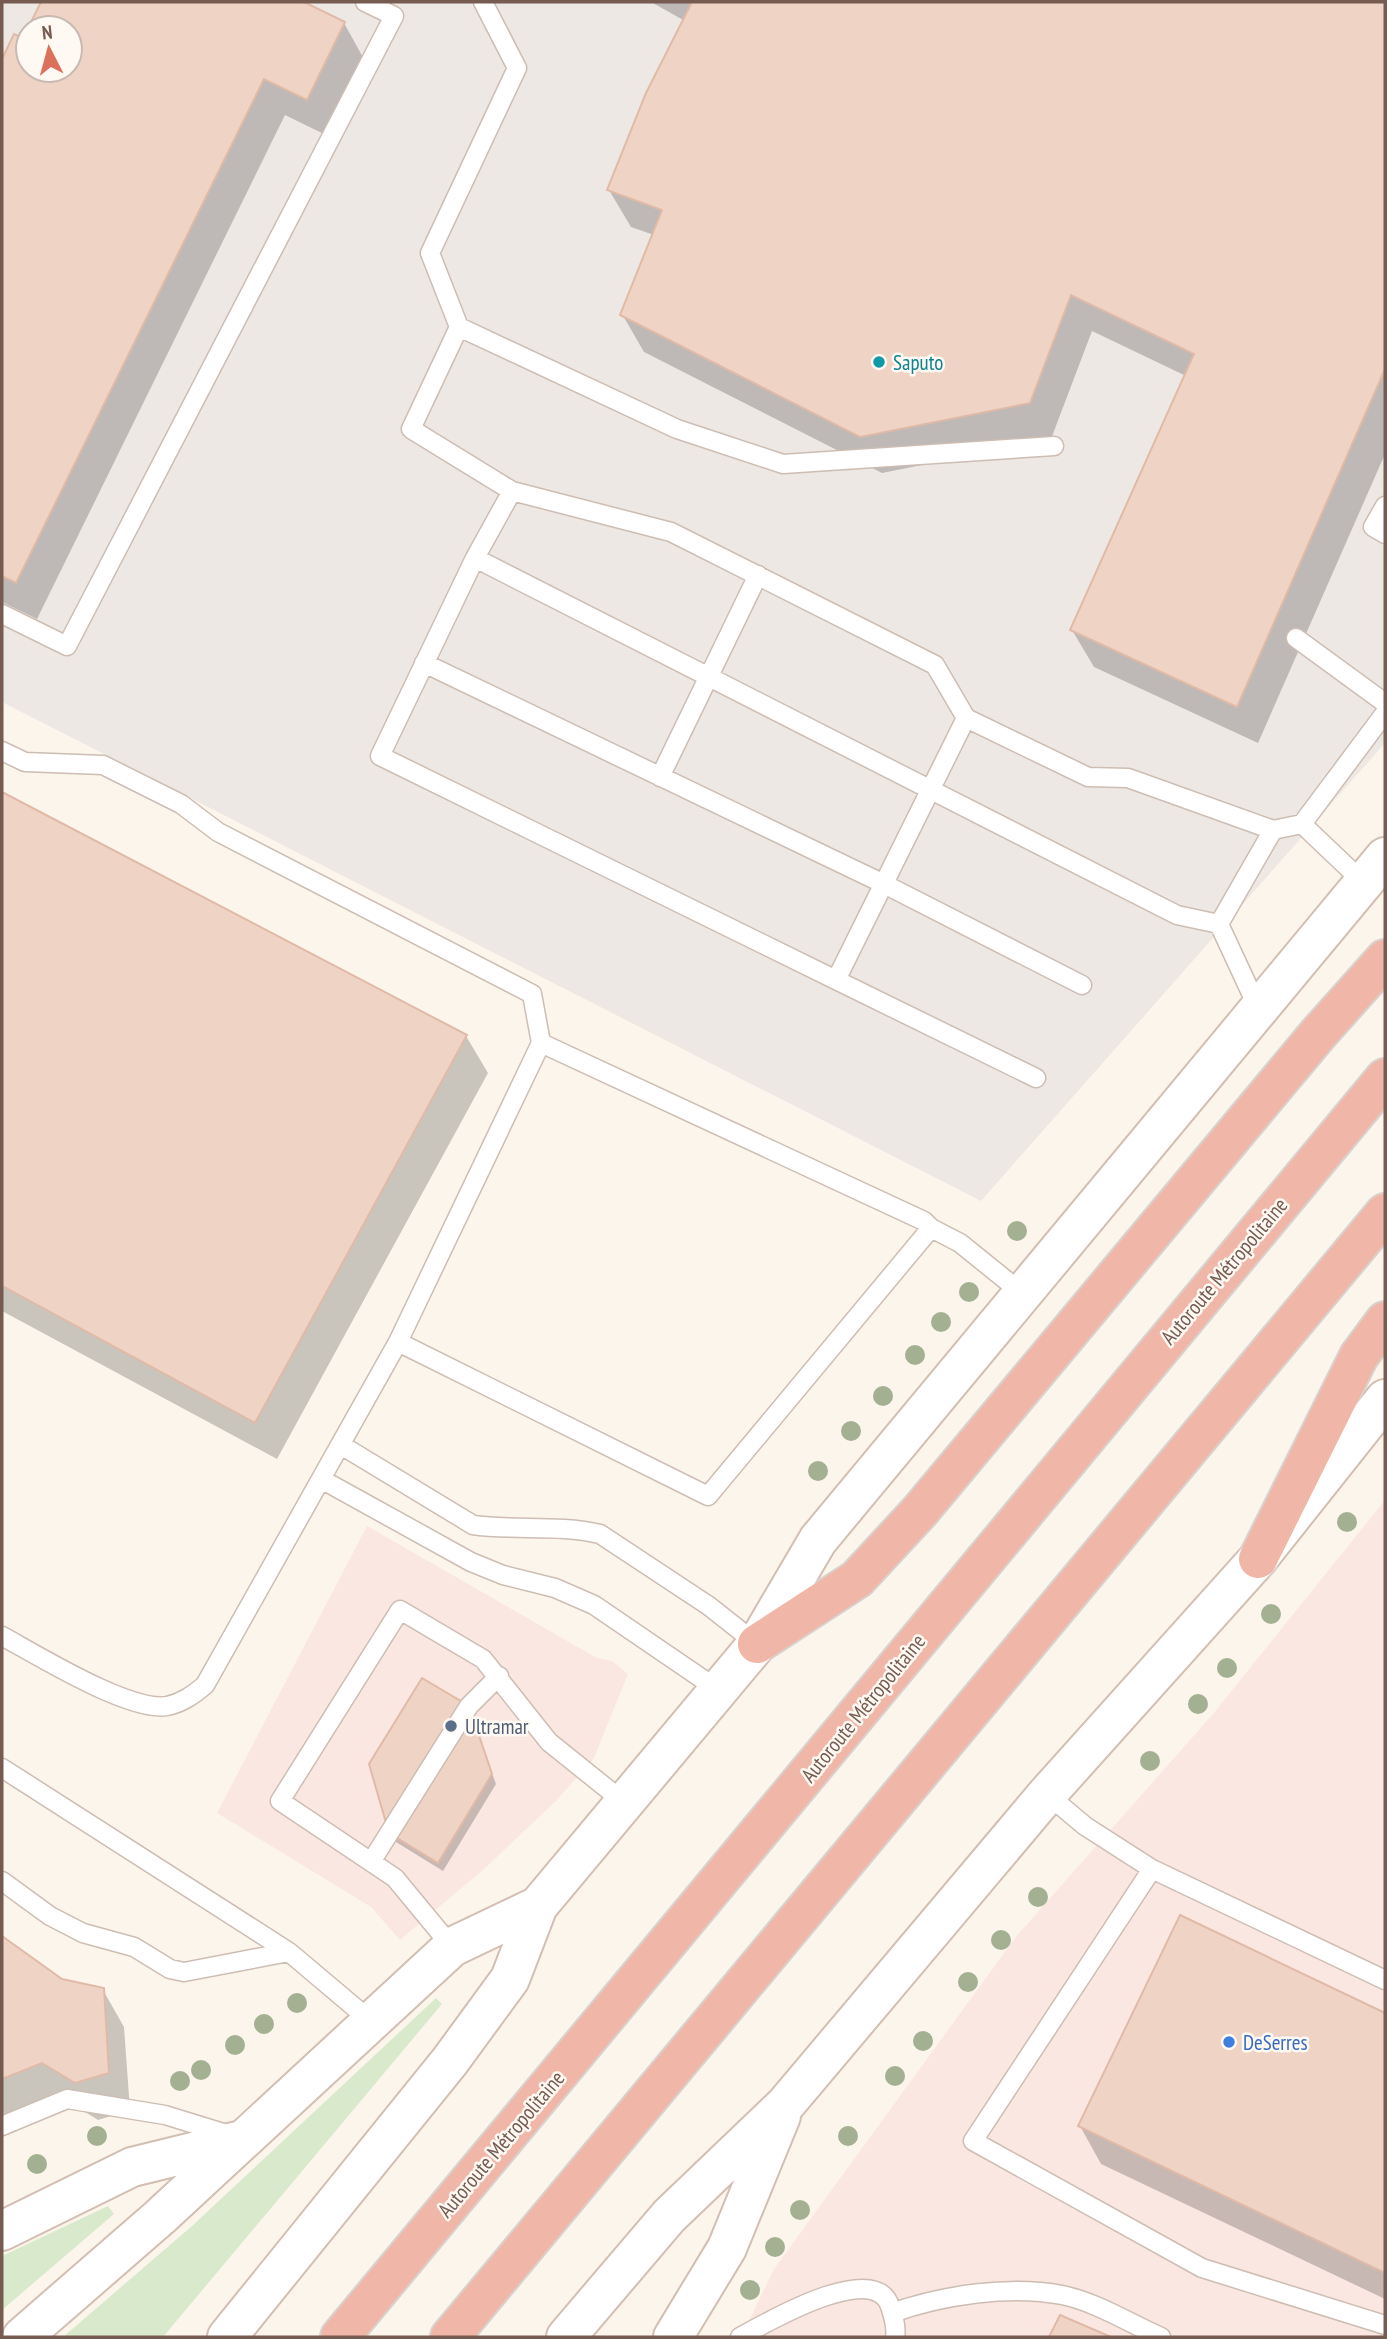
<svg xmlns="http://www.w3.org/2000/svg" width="1387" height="2339" font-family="'PT Sans Narrow',sans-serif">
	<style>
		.commercial { fill: #fbe7e1 }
		.industrial { fill: #eee8e4; fill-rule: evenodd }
		.green { fill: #d9e9cb }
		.shadow { fill: #0003 }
		.building { fill: #efd4c6; stroke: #e1baa7; stroke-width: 2 }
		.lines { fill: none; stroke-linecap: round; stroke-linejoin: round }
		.lane-casing { stroke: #cdbdb2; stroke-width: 21 }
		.secondary-casing { stroke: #d3beb2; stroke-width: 42 }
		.highway-casing { stroke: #d9d1ce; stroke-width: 42 }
		.lane { stroke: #fff; stroke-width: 18 }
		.secondary { stroke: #fff; stroke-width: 38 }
		.highway { stroke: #f0b7a8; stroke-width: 38 }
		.tree { fill: #a3b192 }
		.culture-dot { fill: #0f9aa8; stroke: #fef9f3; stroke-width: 2.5 }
		.service-dot { fill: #5c6f8a; stroke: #fef9f3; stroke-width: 2.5 }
		.shop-dot { fill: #3f7fe0; stroke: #fef9f3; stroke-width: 2.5 }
		.labels { text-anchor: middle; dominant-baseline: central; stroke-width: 5; stroke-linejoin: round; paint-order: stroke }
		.culture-label { font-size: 21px; fill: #0d838f; stroke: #fef9f3; text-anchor: start }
		.street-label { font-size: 21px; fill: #765b50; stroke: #fef9f3 }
		.service-label { font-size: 21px; fill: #4e5e75; stroke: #fef9f3; text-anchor: start }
		.shop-label { font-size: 21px; fill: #366cbe; stroke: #fef9f3; text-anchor: start }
	</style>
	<rect width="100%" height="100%" fill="#fcf5ec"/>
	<!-- commercial -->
	<path class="commercial" d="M1385,1500V2337H741L774,2269L1015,1938L1213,1714Z
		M367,1526L597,1658L612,1661L628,1674L594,1758L555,1802L484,1869L400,1940L371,1907L217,1813Z"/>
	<!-- industrial -->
	<path class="industrial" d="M2,2H1385V743L981,1201L2,702ZM28,28H70V70H28Z"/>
	<!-- green -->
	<path class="green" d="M436,1998L442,2004L163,2337H63L192,2226Z
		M108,2206L114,2214L2,2310V2256Z"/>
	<!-- shadow -->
	<path class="shadow" d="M43,2H300L344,23L365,61L328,136L285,115L37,619L2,602V63L14,37L24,41L28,32V70H70V28H30Z
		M651,2H1385V454L1258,743L1094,667L1072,630L1186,376L1092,331L1051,439L882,473L644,352L622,314L654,235L631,227L609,190L685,21Z
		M2,793L466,1036L488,1073L277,1459L2,1311Z
		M468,1707L496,1784L443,1871L396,1842L391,1832Z
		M1181,1917L1385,2015V2299L1101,2164L1080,2126Z
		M2,1938L61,1981L103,1990L124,2027L130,2110L98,2120L64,2099L2,2125Z"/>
	<!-- building -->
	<path class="building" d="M41,2H304L345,22L307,100L264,79L16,583L2,576V59L14,34L23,38L28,28V70H70V28H28Z
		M692,2H1385V369L1237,707L1070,630L1194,354L1071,295L1030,403L860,437L620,315L662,210L607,190L646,93Z
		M2,792L467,1035L255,1423L2,1286Z
		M422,1678L469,1706L492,1774L438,1863L389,1833L369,1764Z
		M1180,1915L1385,2013V2273L1078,2126Z
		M2,1936L62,1979L104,1988L109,2073L75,2083L42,2063L2,2079Z
		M1060,2315L1111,2337H1049Z"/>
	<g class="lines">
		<defs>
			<path id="lane" d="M483,2L517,68L430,253L459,327L411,429L512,491
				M459,327L677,429L783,464L1054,446
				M1385,506L1373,527L1385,534
				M475,558L1177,915L1219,924
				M2,614L67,646L394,16L365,2
				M1296,638L1385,703
				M424,663L884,884L1082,985
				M2,751L25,762L103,765L181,804L218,832L532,994L541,1043
				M660,777L758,575
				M1364,883L1302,824L1385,713
				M836,980L380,756L475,558L512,491L671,532L935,665L966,718
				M1258,1008L1219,924L1273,830L1302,824
				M1036,1078L836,980L966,718L1088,777L1128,778L1273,830
				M931,1228L960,1243L1022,1293
				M341,1445L473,1525C515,1531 559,1524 600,1534L709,1606L757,1644
				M321,1479L471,1562L503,1575L555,1588L594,1605L720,1691
				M2,1636C37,1655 129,1712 167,1706C182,1703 193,1695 205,1685L398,1342L541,1043L924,1221L931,1228L708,1496L398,1342
				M2,1768L289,1952L372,2022
				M1047,1794L1085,1826L1152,1869L1385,1980
				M371,1862L469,1706L499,1676
				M1152,1869L973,2141L1202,2268L1385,2325
				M2,1881L50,1916L83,1933L134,1947L170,1969L184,1972L289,1952
				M452,1947L395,1878L280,1801L400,1610L483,1659L549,1742L625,1803
				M2,2126L67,2099L165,2115L230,2135
				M892,2313C942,2295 1010,2285 1062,2295C1096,2302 1129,2323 1161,2337
				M740,2337C766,2323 874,2259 890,2306C893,2315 897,2327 895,2337"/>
			<path id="secondary" d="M2,2231L132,2167L242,2140
				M22,2337L160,2217L452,1947L538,1906
				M227,2337L450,2061L510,1979L538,1906L757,1644L818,1540L1385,857
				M566,2337L669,2216L785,2105L1047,1794L1258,1559L1385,1399
				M673,2337L727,2248L781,2116"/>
			<path id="highway" d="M1258,1559L1359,1356L1385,1321
				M757,1644L857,1579L920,1511L1318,1034L1385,959
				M340,2337L1385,1078
				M450,2337L1385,1213"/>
		</defs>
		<!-- lane casing -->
		<use href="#lane" class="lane-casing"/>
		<!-- secondary casing -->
		<use href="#secondary" class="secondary-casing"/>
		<!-- highway casing -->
		<use href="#highway" class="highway-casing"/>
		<!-- lane -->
		<use href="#lane" class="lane"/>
		<!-- secondary -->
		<use href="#secondary" class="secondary"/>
		<!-- highway -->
		<use href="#highway" class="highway"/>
	</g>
	<!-- trees -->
	<g class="tree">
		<circle cx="1017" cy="1231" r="10"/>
		<circle cx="969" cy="1292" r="10"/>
		<circle cx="941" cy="1322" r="10"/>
		<circle cx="915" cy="1355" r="10"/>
		<circle cx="883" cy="1396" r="10"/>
		<circle cx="851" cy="1431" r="10"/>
		<circle cx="818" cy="1471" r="10"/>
		<circle cx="1347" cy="1522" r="10"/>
		<circle cx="1271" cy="1614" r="10"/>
		<circle cx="1227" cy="1668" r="10"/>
		<circle cx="1198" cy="1704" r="10"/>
		<circle cx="1150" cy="1761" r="10"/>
		<circle cx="1038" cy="1897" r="10"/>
		<circle cx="1001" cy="1940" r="10"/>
		<circle cx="968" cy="1982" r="10"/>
		<circle cx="297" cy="2003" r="10"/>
		<circle cx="264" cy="2024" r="10"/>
		<circle cx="923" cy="2041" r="10"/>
		<circle cx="235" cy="2045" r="10"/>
		<circle cx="201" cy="2070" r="10"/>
		<circle cx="895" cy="2076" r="10"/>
		<circle cx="180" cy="2081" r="10"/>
		<circle cx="97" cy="2136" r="10"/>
		<circle cx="848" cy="2136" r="10"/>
		<circle cx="37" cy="2164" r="10"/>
		<circle cx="800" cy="2210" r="10"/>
		<circle cx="775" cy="2247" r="10"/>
		<circle cx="750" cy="2290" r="10"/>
	</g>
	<!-- markers -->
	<circle class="culture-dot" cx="879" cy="362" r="7"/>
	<circle class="service-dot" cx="451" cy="1726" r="7"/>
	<circle class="shop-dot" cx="1229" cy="2042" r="7"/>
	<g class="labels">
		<!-- culture labels -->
		<g class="culture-label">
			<text x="893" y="362">Saputo</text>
		</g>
		<!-- street labels -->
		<g class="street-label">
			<text transform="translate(1224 1271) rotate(-50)">Autoroute Métropolitaine</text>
			<text transform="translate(863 1708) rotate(-51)">Autoroute Métropolitaine</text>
			<text transform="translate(501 2144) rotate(-50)">Autoroute Métropolitaine</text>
		</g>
		<!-- service labels -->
		<g class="service-label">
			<text x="465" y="1726">Ultramar</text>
		</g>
		<!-- shop labels -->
		<g class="shop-label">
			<text x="1243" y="2042">DeSerres</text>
		</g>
	</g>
	<!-- border -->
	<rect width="1387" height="2339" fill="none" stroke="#765b50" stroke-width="7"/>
	<!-- north arrow -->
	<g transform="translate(49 49) rotate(354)"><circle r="33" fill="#fef9f3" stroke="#c8bab2" stroke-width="2"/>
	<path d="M0-5L12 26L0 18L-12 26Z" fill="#db705b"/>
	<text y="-10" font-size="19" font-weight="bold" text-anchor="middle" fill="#765b50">N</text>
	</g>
</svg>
